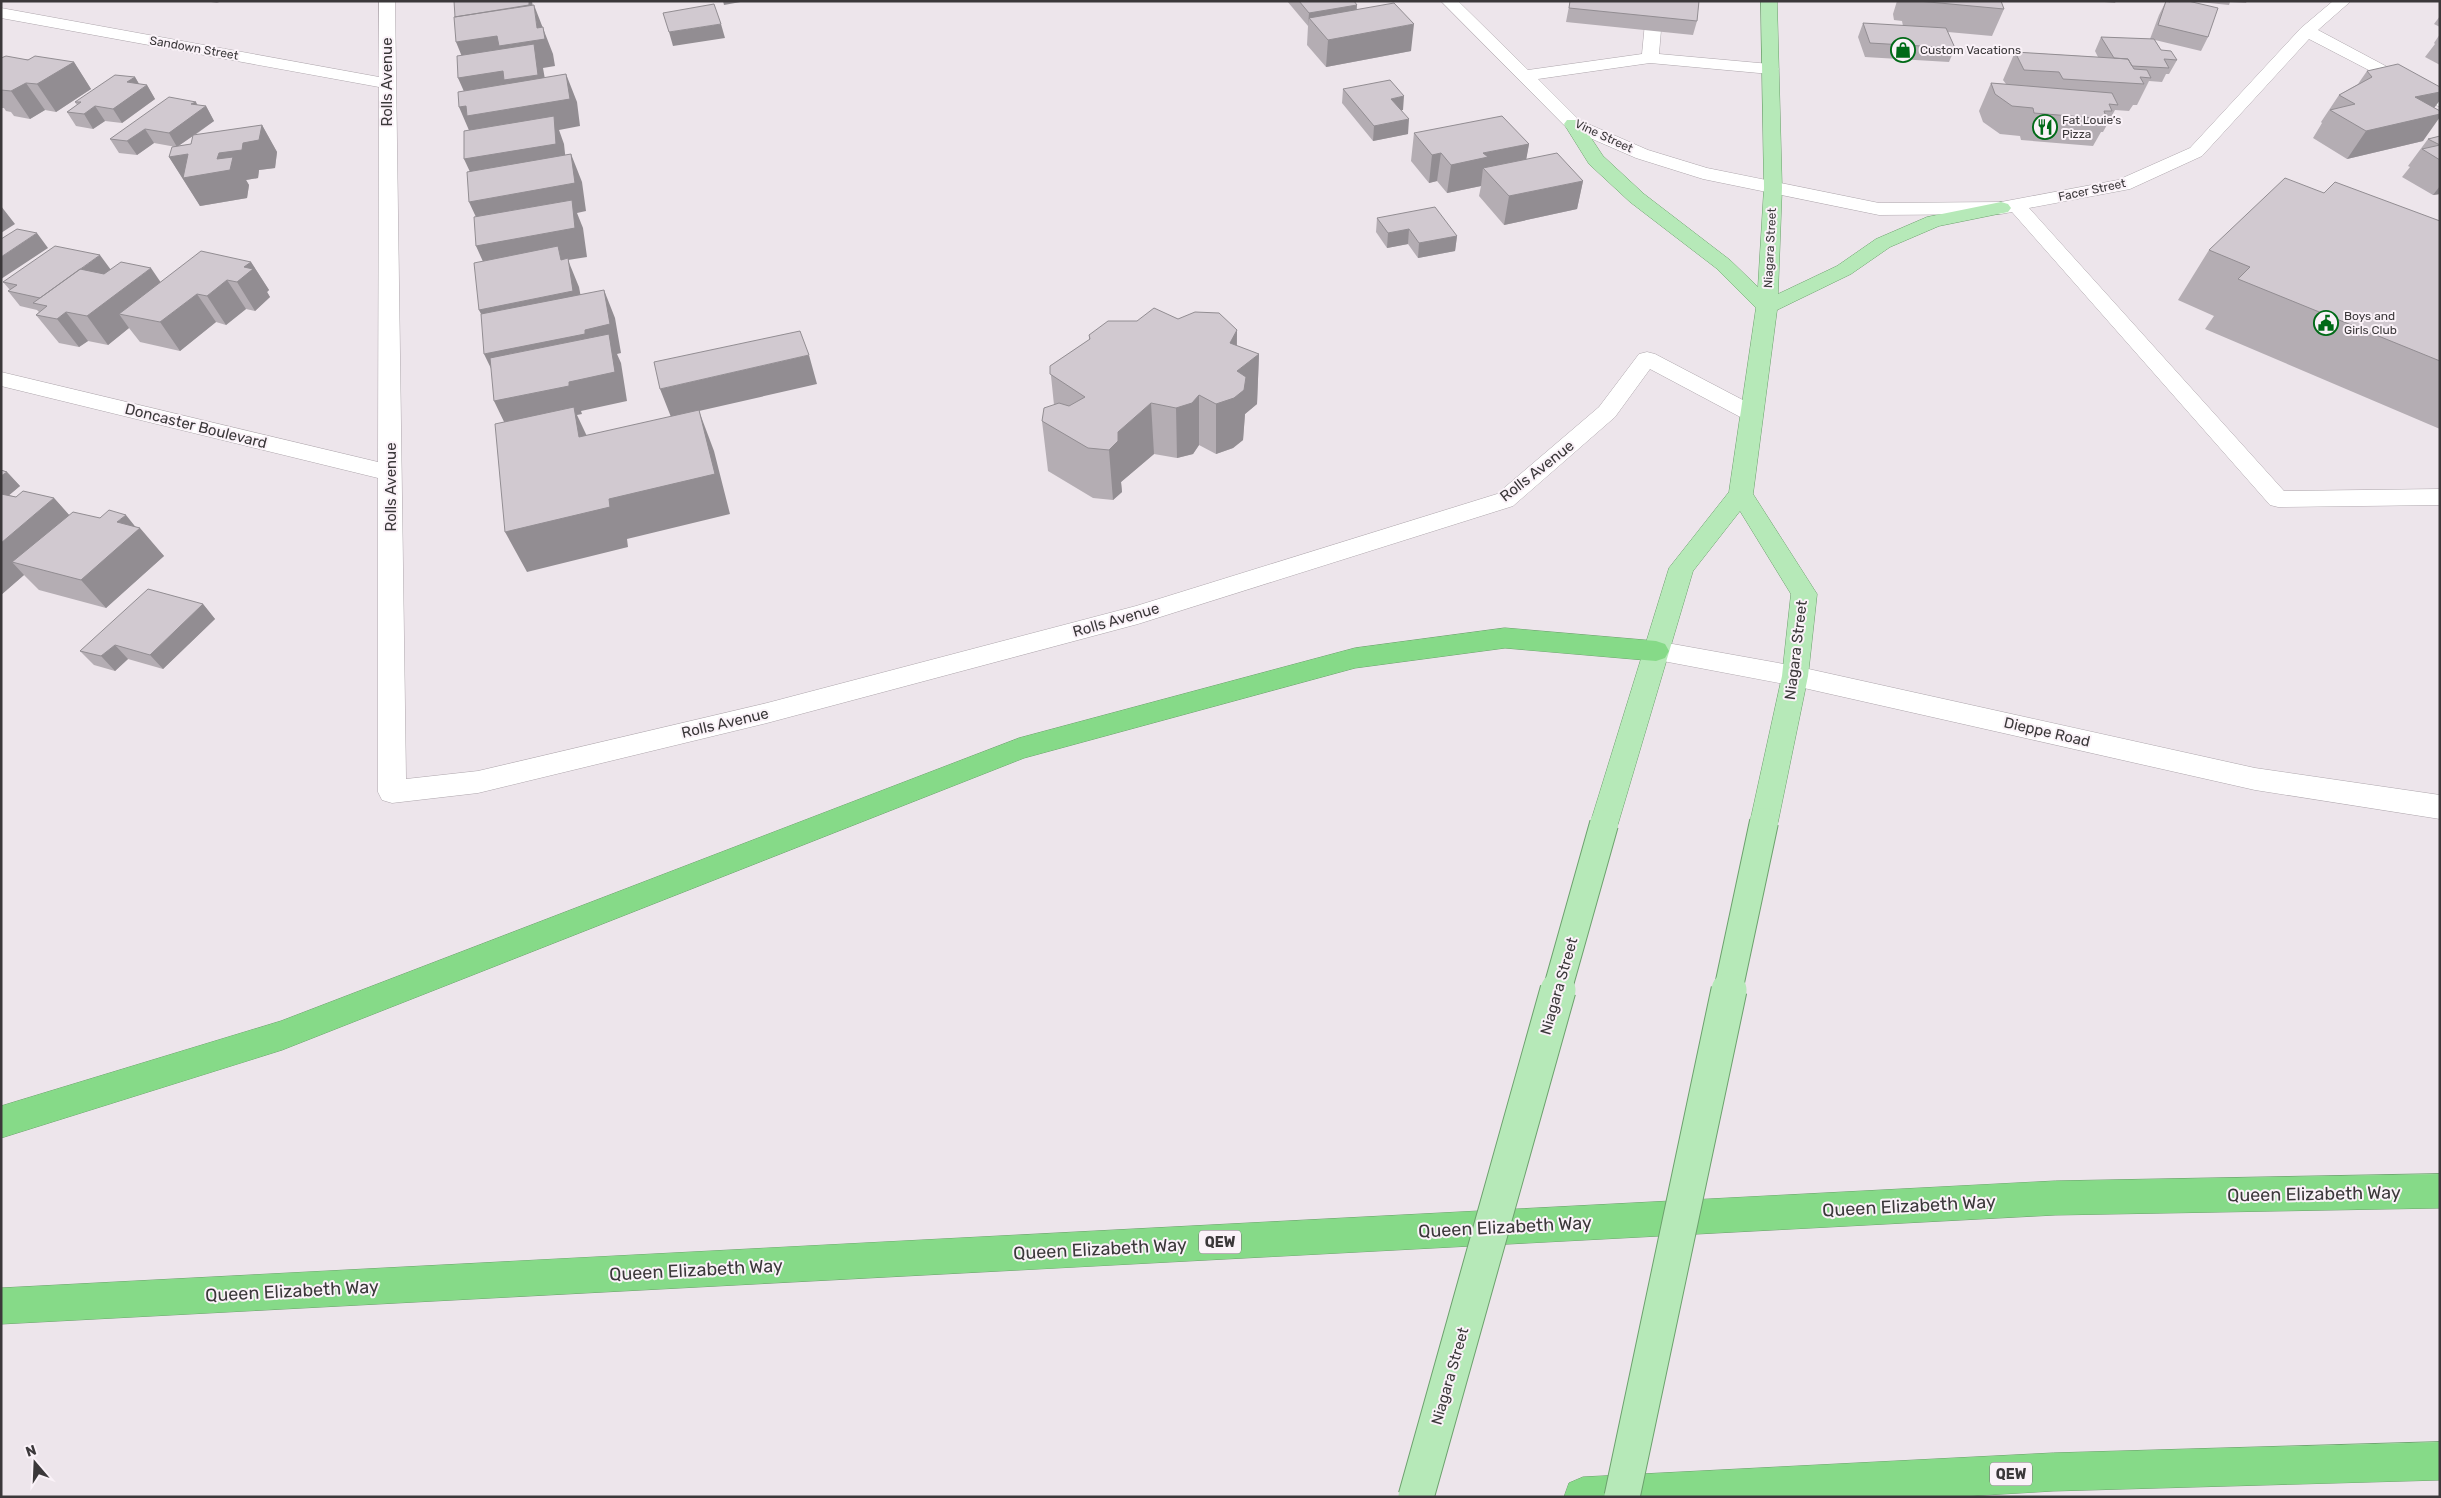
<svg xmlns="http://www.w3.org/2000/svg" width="2441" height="1498" font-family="Rubik,sans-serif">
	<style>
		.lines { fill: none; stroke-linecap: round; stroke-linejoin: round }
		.minor-casing { stroke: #aea6ac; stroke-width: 1 }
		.major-casing { stroke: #6ca16d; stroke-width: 1 }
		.highway-casing { stroke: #6ca16d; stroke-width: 1 }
		.minor { fill: #fff; fill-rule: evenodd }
		.major { fill: #b6e9b8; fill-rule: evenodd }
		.highway { fill: #86da88; fill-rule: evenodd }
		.major-bridge-far1-casing { stroke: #6ca16d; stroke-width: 30; stroke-linecap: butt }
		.major-bridge-casing { stroke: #6ca16d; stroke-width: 37; stroke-linecap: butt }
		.major-bridge-far1 { stroke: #b6e9b8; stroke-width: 28 }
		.major-bridge { stroke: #b6e9b8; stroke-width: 35 }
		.wall { fill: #b4adb3; fill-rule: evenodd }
		.shaded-wall { fill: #928d92 }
		.building { fill: #d1c9d0; stroke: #928d92 }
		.labels { text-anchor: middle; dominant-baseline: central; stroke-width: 4; stroke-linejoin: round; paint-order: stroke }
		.far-street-label { font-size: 12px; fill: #3b383a; stroke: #faf2f8 }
		.far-poi-label { font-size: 12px; fill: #3b383a; stroke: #faf2f8; text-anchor: start }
		.shield { fill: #faf2f8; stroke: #747073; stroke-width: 1 }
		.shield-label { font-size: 14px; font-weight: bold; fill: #3b383a }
		.street-label { font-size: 15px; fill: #3b383a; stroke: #faf2f8 }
		.near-street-label { font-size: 18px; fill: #3b383a; stroke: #faf2f8 }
	</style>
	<rect width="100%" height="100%" fill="#ede5eb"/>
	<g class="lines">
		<defs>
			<path id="minor" d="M379,1H395L406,779L478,771L767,703L1136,606L1497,494L1599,407L1639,354L1647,352L1655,354L1760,409L1763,414L1760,419L1752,421L1744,419L1650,369L1615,417L1513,506L1138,624L767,723L478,793L392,803L382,800L378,792V478L1,386V372L378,462L379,87L1,18V8L379,77Z
				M1441,1H1458L1528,70L1642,54L1647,2L1672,1L1670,4L1663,6L1659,54L1770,64L1776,65L1779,69L1776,73L1770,74L1650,63L1538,79L1579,120L1648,150L1707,168L1879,203L2001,202L2118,180L2190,148L2301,28L2333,1H2351L2318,30L2440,95V107L2309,39L2202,156L2130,189L2029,208L2284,491L2440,489V505L2278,507L2270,505L2012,212L2001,214L1879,215L1703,179L1636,158L1567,128Z
				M1656,641L1795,666L2255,768L2440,795V819L2255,790L1795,686L1647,658L1643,651L1647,644Z"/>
			<path id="major" d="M1761,1H1777L1782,188L1778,294L1837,266L1876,239L1927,217L2001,202L2008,204L2011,208L2008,212L1939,226L1890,247L1851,274L1777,310L1753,494L1817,594L1808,676L1778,822L1774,830L1764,834L1754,830L1750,822L1782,676L1791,594L1740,511L1693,571L1618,824L1614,832L1604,836L1594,832L1590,824L1669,568L1729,492L1756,308L1716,268L1630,202L1589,164L1564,124L1567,120H1579L1603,156L1644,194L1730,260L1758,287L1764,188Z"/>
			<path id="highway" d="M1505,628L1656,641L1665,644L1669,651L1665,658L1656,661L1505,648L1355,668L1024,758L282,1050L1,1138V1106L281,1021L1019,738L1355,648Z
				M2440,1174V1208L2055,1215L1,1324V1288L2055,1181Z
				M2440,1442V1480L2053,1491L1952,1497H1564L1569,1483L1583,1477L2053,1453Z"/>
		</defs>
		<!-- minor casing -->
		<use href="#minor" class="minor-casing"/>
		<!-- major casing -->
		<use href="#major" class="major-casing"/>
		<!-- highway casing -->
		<use href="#highway" class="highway-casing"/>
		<!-- minor -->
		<use href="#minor" class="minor"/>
		<!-- major -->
		<use href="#major" class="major"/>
		<!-- highway -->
		<use href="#highway" class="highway"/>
		<defs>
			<path id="major-bridge-far1" d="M1557,991L1604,824
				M1728,991L1764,822"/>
			<path id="major-bridge" d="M1416,1497L1558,990
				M1622,1497L1729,990"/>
		</defs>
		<!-- major-bridge-far1 casing -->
		<use href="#major-bridge-far1" class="major-bridge-far1-casing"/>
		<!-- major-bridge casing -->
		<use href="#major-bridge" class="major-bridge-casing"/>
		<!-- major-bridge-far1 -->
		<use href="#major-bridge-far1" class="major-bridge-far1"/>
		<!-- major-bridge -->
		<use href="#major-bridge" class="major-bridge"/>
	</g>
	<!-- wall -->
	<path class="wall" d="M205,1H222L217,3Z
		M1287,1H1354L1357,10L1411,51L1326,67L1307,45L1308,26Z
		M1570,1L1697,21L1693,35L1566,22Z
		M1897,1H2001L2004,9L1992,36L1948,32L1955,48L1949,62L1865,57L1858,37L1863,23L1903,26L1902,21L1894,20L1893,14Z
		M2094,1H2116L2115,3Z
		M2166,1L2169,2L2170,1H2188L2208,37L2201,51L2155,40L2161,50L2177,60L2169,74H2166L2162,82L2149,81L2137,105H2133L2129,111L2115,110L2103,132H2101L2093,146L2021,140L2020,136L2000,134L1983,122L1979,111L1991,83L2006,84L2003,80L2015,52L2098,57L2095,51L2101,37L2150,39L2159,15Z
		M2189,1H2247L2246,3L2230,2L2229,5Z
		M2440,16V27L2434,24Z
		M2440,34V65L2425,57L2435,44L2434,43Z
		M1,58L74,62L91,89L56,112L45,110L30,119L14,116L11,112L6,111L4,108H1Z
		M2367,71L2440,87V100L2434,108L2423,141L2347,159L2313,138L2322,123L2321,122L2339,95L2358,84Z
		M135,77L139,84L147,85L155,99L122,123L105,121L93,129L76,126L67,112L77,105L75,102Z
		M1343,89L1403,110H1401L1408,134L1373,141L1342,103Z
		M198,105L206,106L214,121L195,135L262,125L277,152L275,168L259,170L258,178L246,180L249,185L247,198L200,206L169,157L176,147L154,143L137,155L119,153L110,139ZM193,136L191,144L178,146Z
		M1414,133L1529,144L1526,159L1583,181L1577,209L1504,225L1479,196L1481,186L1447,193L1437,181L1429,183L1411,161Z
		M2440,136V194L2433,195L2402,177L2410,167L2408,166L2428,139Z
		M2324,193L2440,221V429L2205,329L2214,316L2178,300L2209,250Z
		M1377,218L1457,236L1455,251L1418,258L1408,244L1387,248L1376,232Z
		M251,262L269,290L267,292L270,297L255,311L246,309L226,325L216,322L180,351L140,342L129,328L108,345L88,341L79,347L59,343L36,315L39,312L37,310L20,306L8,291L10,290L3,282L110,269L160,282Z
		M1178,319L1237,330V346L1259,354L1257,404L1245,414L1243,440L1233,448L1216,454L1199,445L1193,454L1177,458L1154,454L1121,482L1122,492L1113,500L1093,498L1048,471L1042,421L1054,405L1050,366L1089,340V335L1137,321Z
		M1,470L7,472L20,486L9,495L16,497L54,498L69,515L136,527L164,556L106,608L39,590L24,575L1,595Z
		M203,604L215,619L163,669L128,659L115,671L94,665L80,651Z"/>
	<!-- shaded-wall -->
	<path class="shaded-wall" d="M529,1H532L535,21L461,32Z
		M723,1H746L724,5Z
		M534,5L553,54L555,66L543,68L549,102L470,105L458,78L467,69L456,42L537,28Z
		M1357,5L1356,18H1309L1308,26L1309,13Z
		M721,24L725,38L673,46L669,32Z
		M1414,24L1411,51L1326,67L1328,40Z
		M74,62L91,89L56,112L37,84Z
		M566,74L577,102L580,126L559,130L564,144L567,172L477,187L464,159L471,135L459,107Z
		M135,77L142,89L147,85L155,99L122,123L113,109L127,82Z
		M26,83L45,110L30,119L11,91Z
		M2440,92V100L2428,116L2440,114V117L2423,141L2347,159L2366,131L2415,97Z
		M1404,96L1403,110L1389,113L1391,99Z
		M196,102L200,110L206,106L214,121L177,147L169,133L191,104Z
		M95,106L105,121L93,129L84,114Z
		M1409,119L1408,134L1373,141L1374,126Z
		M262,125L277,152L275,168L259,170L258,178L246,180L249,185L247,198L200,206L169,157L188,154L217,159L219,153L243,143Z
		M145,129L154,143L137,155L127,141Z
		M1529,144L1524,172L1483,168L1481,186L1447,193L1451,165L1483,153Z
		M1441,153L1437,181L1429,183L1432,155Z
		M571,154L582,182L586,211L577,213L583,228L587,257L568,260L579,287L585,319L493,338L479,310L489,275L476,246L482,230L469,202Z
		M1583,181L1577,209L1504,225L1509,196Z
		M2440,186V194L2433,195Z
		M1,206L15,224L1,233Z
		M1409,229L1408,244L1387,248L1388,233Z
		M37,233L48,248L1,279V257Z
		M1457,236L1455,251L1418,258L1419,243Z
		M100,255L111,270L52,313L41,298Z
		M251,262L269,290L267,292L270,297L255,311L237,282L244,267Z
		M151,268L170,296L119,314L129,328L108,345L87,316Z
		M227,280L246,309L226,325L207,296Z
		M604,290L615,318L621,353L617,354L621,363L627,401L581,411L582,414L577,415L592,447L508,430L494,401L498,383L484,354L585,330Z
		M197,294L216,322L180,351L160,322Z
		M66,312L88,341L79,347L57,319Z
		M1237,330L1236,380L1230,343Z
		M1259,354L1257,404L1245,414L1243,440L1233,448L1216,454V404L1237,371Z
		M809,355L817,384L699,411L714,451L730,514L627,539L628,547L527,572L505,532L609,499L671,417L660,389Z
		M1199,395V445L1193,454L1177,458L1176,408Z
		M1151,403L1154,454L1121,482L1122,492L1113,500L1109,450L1118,432Z
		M7,472L20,486L1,502V476Z
		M54,498L79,526L12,562L24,575L1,595V543Z
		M126,515L138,530L140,528L164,556L106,608L81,580L117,522Z
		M203,604L215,619L163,669L150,655Z
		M115,645L128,659L115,671L101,656Z"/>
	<!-- building -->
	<path class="building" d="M454,1H529V5L455,17Z
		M1299,1H1354L1357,5L1309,13Z
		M1570,1H1699L1697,21L1569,8Z
		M1918,1H2001L2004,9Z
		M2166,1L2170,2L2171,1H2188L2218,8L2208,37L2158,25Z
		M1394,3L1414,24L1328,40L1309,18Z
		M714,4L721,24L669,32L663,13Z
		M534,5L537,28L543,27L545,39L499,46L497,36L456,42L454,17Z
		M1863,23L1946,28L1955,48L1870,43Z
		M2101,37L2154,39L2161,50L2171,51L2177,60L2164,59L2169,68L2132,66L2128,59L2114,58Z
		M534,44L538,75L504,80L503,71L458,78L457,56Z
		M2015,52L2128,59L2134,69L2147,70L2151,78L2140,77L2144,84L2063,79L2059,72L2024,70Z
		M6,56L28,60L35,56L74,62L37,84L26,83L11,91L1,90V58Z
		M2398,64L2440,87V92L2415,97L2440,111V114L2366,131L2330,110L2355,104L2339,95L2372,77L2367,71Z
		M566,74L570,99L467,116L466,106L459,107L458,92Z
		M115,75L135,77L127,82L147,85L113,109L95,106L84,114L67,112L81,102H75Z
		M1390,80L1404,96L1391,99L1409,119L1374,126L1343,89Z
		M1991,83L2112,93L2118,105L2109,104L2112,111H2104L2107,119L2034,113L2033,108L2012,106L1995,94Z
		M169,97L196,102L191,104L206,106L169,133L145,129L127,141L110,139Z
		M554,116L556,144L464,159V131Z
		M1502,116L1529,144L1483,153L1488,157L1451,165L1441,153L1432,155L1414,133Z
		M262,125L259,140L243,143L242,150L219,153L217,159L233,157L230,170L183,178L188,154L169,157L172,147L191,144L193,135Z
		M2440,136V145L2428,139Z
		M2440,145V160L2422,149Z
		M1557,153L1583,181L1509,196L1483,168Z
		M571,154L575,183L469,202L467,172Z
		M2285,178L2324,193L2335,182L2440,221V361L2238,279L2250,267L2209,250Z
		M572,200L575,228L476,246L474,217Z
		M1435,207L1457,236L1419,243L1409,229L1388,233L1377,218Z
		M17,229L37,233L1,257V239Z
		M55,246L100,255L40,298L8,291L17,285L3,282Z
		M558,246L561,260L568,258L573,291L479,310L474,263Z
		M201,251L251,262L244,267L253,269L237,282L227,280L207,296L197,294L160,322L119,314Z
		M121,262L151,268L87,316L66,312L57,319L36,315L47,306L33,303L80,269L104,274Z
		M604,290L610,324L585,330V334L484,354L481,314Z
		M1154,308L1178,319L1195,312L1219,313L1237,330L1230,343L1259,354L1237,371L1246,377L1244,390L1234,398L1216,404L1199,395L1192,403L1176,408L1151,403L1118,432V441L1109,450L1088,448L1042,421L1044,408L1059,403L1069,406L1085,397L1050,374V366L1090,339L1089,335L1108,321H1137Z
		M800,331L809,355L660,389L654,362Z
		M609,334L615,372L569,382V386L494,401L490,358Z
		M574,407L579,437L699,410L715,474L609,499L610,507L505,532L495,424Z
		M1,470L7,472L1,476Z
		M23,491L54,498L1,543V494L16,497Z
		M109,510L126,515L117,522L140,528L81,580L12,562L73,512L100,518Z
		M148,589L203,604L150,655L115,645L101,656L80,651Z"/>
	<!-- icons -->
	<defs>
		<symbol id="shop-ring" viewBox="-11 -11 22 22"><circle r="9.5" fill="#faf2f8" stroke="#006a17" stroke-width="1.5"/><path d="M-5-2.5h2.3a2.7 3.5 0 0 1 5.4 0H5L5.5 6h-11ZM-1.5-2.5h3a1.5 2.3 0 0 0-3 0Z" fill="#006a17"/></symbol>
		<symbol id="restaurant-ring" viewBox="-11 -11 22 22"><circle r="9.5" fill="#faf2f8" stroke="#006a17" stroke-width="1.5"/><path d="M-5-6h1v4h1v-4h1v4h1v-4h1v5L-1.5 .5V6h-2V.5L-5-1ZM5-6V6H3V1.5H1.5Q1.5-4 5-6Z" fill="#006a17"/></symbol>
		<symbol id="civic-ring" viewBox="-11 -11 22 22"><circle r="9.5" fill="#faf2f8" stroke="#006a17" stroke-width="1.5"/><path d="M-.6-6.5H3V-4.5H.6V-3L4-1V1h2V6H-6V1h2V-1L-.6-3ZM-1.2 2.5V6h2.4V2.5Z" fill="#006a17"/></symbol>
	</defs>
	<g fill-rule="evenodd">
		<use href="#shop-ring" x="1889" y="36" width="28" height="28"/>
		<use href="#restaurant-ring" x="2031" y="113" width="28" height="28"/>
		<use href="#civic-ring" x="2312" y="309" width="28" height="28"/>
	</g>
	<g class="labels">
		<!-- far-street labels -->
		<g class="far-street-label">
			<text transform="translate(194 48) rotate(10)">Sandown Street</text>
			<text transform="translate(1604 136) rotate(25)">Vine Street</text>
			<text transform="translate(2092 190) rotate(-12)">Facer Street</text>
			<text transform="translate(1770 248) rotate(-87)">Niagara Street</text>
		</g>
		<!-- far-poi labels -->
		<g class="far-poi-label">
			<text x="1920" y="50">Custom Vacations</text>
			<text x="2062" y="120">Fat Louie’s<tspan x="2062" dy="14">Pizza</tspan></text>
			<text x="2344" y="316">Boys and<tspan x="2344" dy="14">Girls Club</tspan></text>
		</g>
		<!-- shield labels -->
		<g class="shield">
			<rect x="1199" y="1230.5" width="42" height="23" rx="4"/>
			<rect x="1990" y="1462.5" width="42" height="23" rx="4"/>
		</g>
		<g class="shield-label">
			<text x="1220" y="1242">QEW</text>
			<text x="2011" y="1474">QEW</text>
		</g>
		<!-- street labels -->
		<g class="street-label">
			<text transform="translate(387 82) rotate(-90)">Rolls Avenue</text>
			<text transform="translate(196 426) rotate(14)">Doncaster Boulevard</text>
			<text transform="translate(1537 471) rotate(-38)">Rolls Avenue</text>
			<text transform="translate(391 487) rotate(-90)">Rolls Avenue</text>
			<text transform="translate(1116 620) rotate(-16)">Rolls Avenue</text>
			<text transform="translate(1796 650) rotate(-83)">Niagara Street</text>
			<text transform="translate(725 723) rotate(-13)">Rolls Avenue</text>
			<text transform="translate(2047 732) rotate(13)">Dieppe Road</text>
			<text transform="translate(1559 986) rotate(-74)">Niagara Street</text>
			<text transform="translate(1450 1376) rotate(-74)">Niagara Street</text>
		</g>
		<!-- near-street labels -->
		<g class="near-street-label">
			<text transform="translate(2314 1194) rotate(-1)">Queen Elizabeth Way</text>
			<text transform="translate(1909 1206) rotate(-3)">Queen Elizabeth Way</text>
			<text transform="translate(1505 1227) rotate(-3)">Queen Elizabeth Way</text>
			<text transform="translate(1100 1249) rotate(-3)">Queen Elizabeth Way</text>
			<text transform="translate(696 1270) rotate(-3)">Queen Elizabeth Way</text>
			<text transform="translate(292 1291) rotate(-3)">Queen Elizabeth Way</text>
		</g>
	</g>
	<!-- border -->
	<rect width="2441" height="1498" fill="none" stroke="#3b383a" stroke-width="5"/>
	<!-- north arrow -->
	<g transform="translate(35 1463) rotate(341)" stroke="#faf2f8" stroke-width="4" paint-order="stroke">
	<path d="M0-4L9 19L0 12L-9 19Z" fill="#3b383a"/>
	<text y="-8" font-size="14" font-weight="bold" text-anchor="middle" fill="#3b383a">N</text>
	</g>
</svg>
